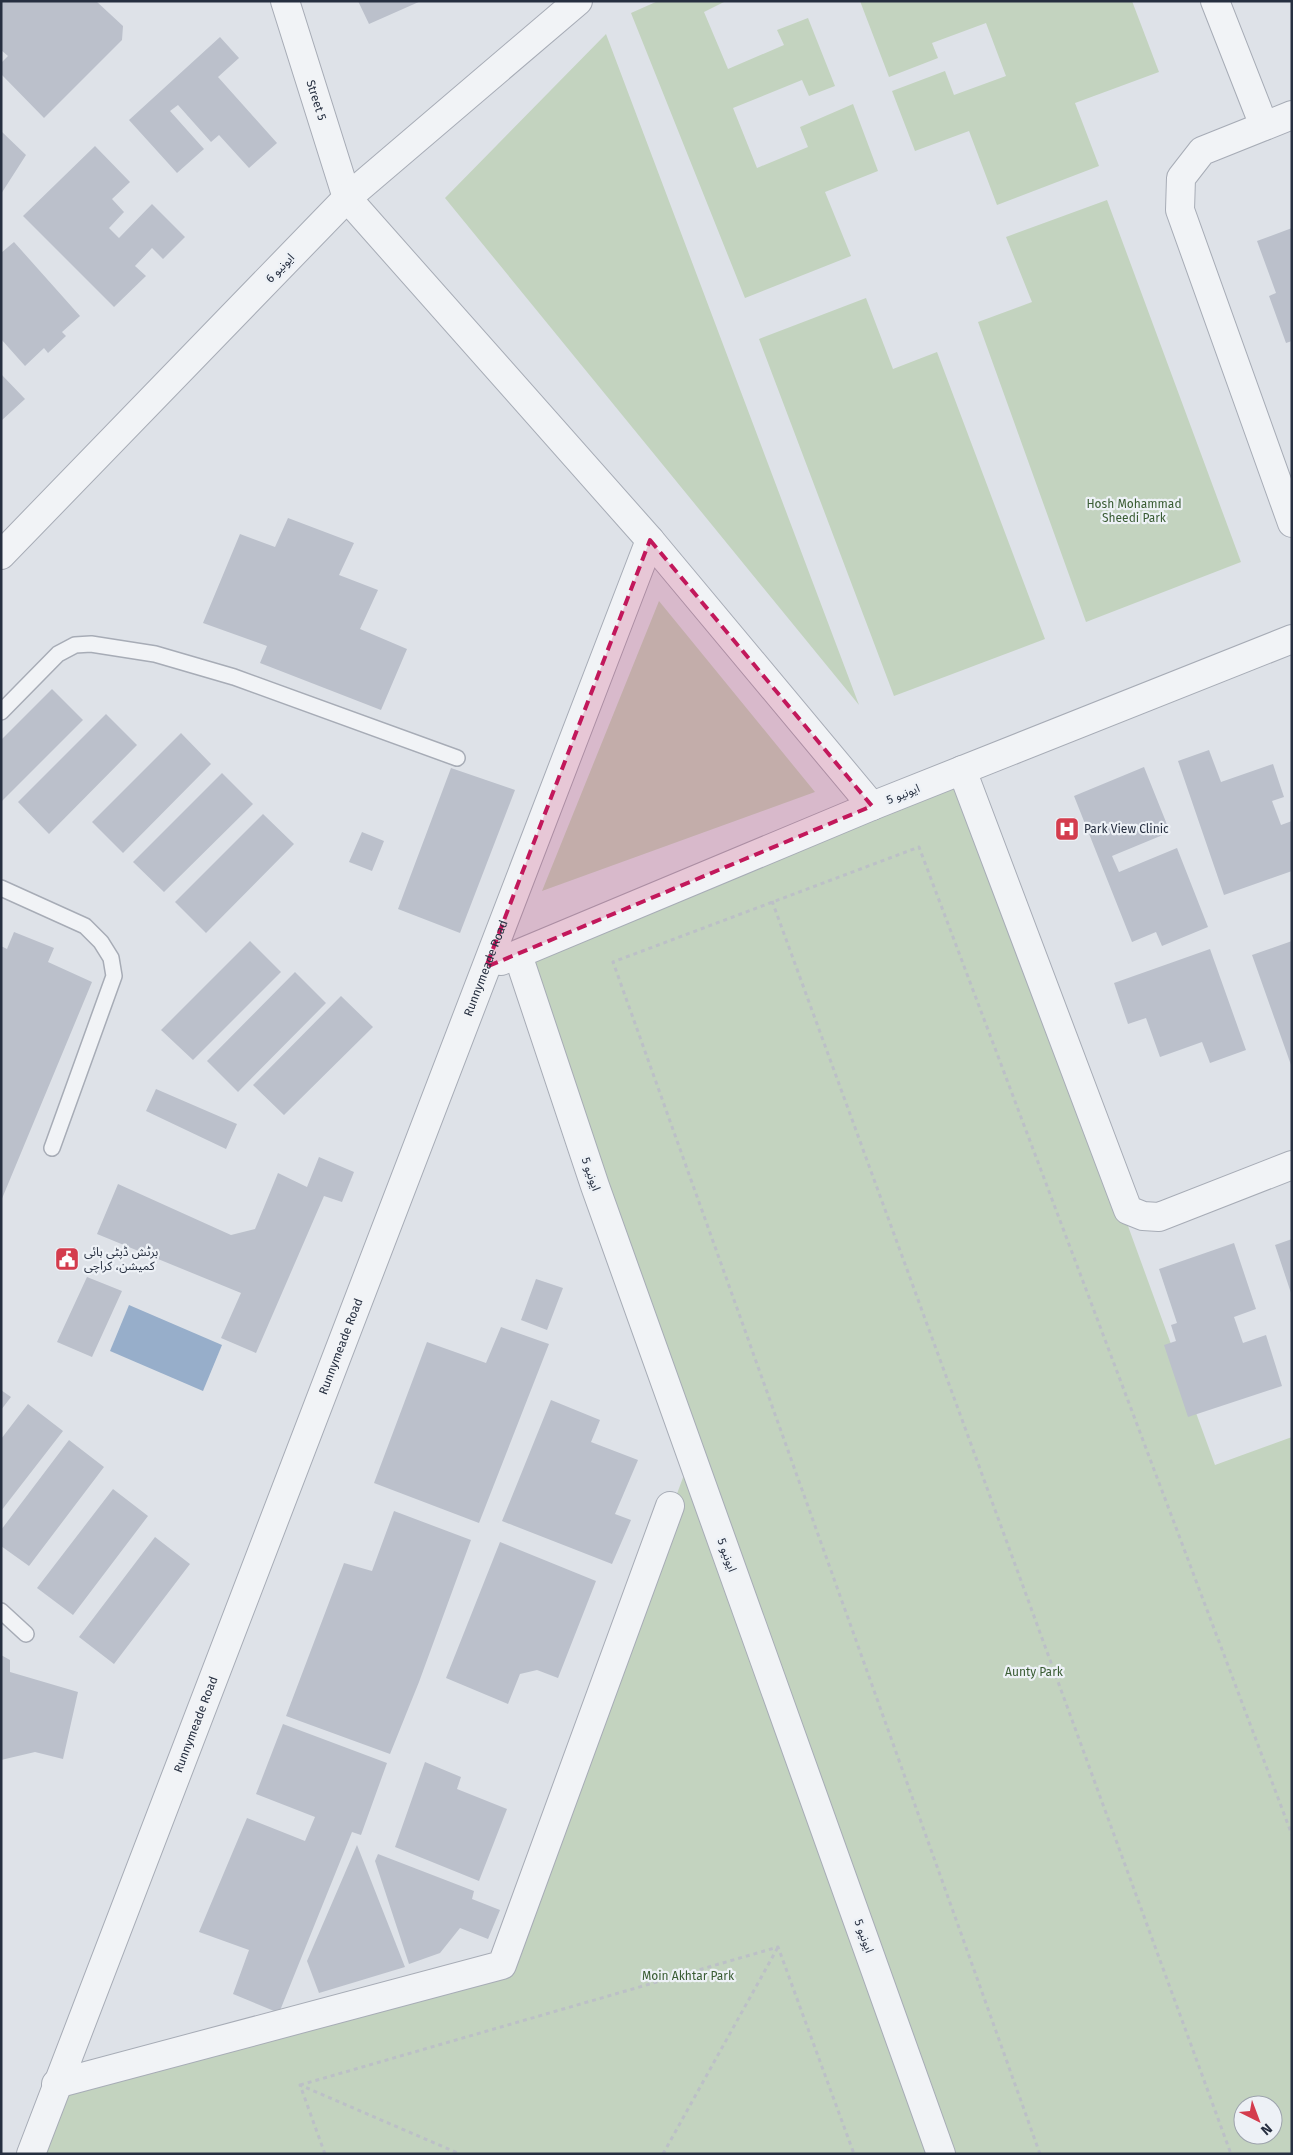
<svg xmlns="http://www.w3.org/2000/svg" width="1293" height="2155" font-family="'Fira Sans','Noto Sans Arabic',sans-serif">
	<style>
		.green { fill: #c3d3bf; fill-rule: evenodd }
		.water { fill: #97aeca }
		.building { fill: #bbc0cb }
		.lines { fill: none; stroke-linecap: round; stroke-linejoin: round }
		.service-casing { stroke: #a7acb6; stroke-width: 18 }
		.minor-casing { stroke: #a7acb6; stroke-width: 30 }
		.path { stroke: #bcc0c7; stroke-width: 3; stroke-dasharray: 4 4; stroke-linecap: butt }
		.service { stroke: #f1f3f6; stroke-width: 15 }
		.minor { stroke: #f1f3f6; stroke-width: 28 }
		.marked { fill: #c2185b; fill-opacity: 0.2; stroke: #c2185b; stroke-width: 4; stroke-dasharray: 10 6; stroke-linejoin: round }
		.labels { text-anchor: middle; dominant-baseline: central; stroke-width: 4.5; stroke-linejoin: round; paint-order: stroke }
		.street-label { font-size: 12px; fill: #262f40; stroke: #edf1f6 }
		.park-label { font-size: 12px; fill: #395c33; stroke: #edf1f6 }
		.poi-label { font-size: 12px; fill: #262f40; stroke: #edf1f6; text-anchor: start }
	</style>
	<rect width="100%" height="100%" fill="#dee2e8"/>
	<!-- green -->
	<path class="green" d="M658,1H726L704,12L728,69L784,45L777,30L808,18L835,86L809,96L802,80L733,108L757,168L808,147L800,127L853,104L878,171L825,192L851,256L745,298L631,13Z
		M860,1H1132L1159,72L1075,103L1099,166L997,205L969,131L915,151L892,91L945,71L954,95L1006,76L986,23L932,43L938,58L889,77Z
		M606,34L859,705L445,198Z
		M1107,200L1241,562L1086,622L978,322L1032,302L1006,237Z
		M866,298L893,369L937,352L1045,639L894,696L759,339Z
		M659,601L815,792L542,891Z
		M962,770L1215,1465L1292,1437V2154H952L518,955ZM1243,2105H1273V2135H1243Z
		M691,1456L941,2154H29L56,2084L502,1965Z"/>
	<!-- water -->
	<path class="water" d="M129,1305L222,1345L203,1391L110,1351Z"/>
	<!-- building -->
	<path class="building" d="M1,1H96L123,26L122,40L44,118L1,74V63L8,56L1,50Z
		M358,1H421L369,24Z
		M220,37L239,58L218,77L277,143L249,168L219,135L211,142L178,105L170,111L204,149L177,173L129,120Z
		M1,131L26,155L1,194Z
		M95,146L130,182L112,199L124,212L109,228L119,238L152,204L185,237L163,259L152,248L135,266L146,276L114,307L23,216Z
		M1292,228V341L1286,343L1269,296L1276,293L1257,241Z
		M14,242L80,316L62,332L66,336L48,353L44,348L25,366L1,339V253Z
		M1,374L25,399L1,421Z
		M288,518L354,543L339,575L378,590L360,629L407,649L381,710L260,663L267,646L203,623L240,534L275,547Z
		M52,689L83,720L1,802V740Z
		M106,714L137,745L49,834L18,802Z
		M181,733L211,764L123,853L92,822Z
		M1209,750L1221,782L1273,764L1284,797L1272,801L1281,825L1292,821V871L1224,895L1178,761Z
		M1144,767L1170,832L1112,856L1119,872L1177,848L1208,927L1162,946L1156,932L1132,942L1074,796Z
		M451,768L515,790L460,933L398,909Z
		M222,773L253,804L164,892L133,862Z
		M263,814L294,844L206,933L175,902Z
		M362,832L384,841L372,871L349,862Z
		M14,932L54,948L48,962L92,982L1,1201V946L7,949Z
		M250,941L281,972L193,1060L161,1030Z
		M1292,941V1065H1291L1252,955Z
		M1210,949L1246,1050L1210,1063L1202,1042L1160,1057L1146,1018L1128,1024L1114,983Z
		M295,972L326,1003L238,1092L207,1061Z
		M341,996L373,1027L284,1115L253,1085Z
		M156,1089L237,1124L226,1149L146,1111Z
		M319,1157L354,1172L342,1202L324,1196L256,1353L221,1338L241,1293L97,1234L118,1184L231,1235L255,1229L278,1173L307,1187Z
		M1292,1239V1293H1291L1275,1245Z
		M1234,1243L1256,1309L1234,1317L1243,1343L1266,1335L1282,1386L1188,1417L1164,1345L1176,1341L1171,1325L1177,1323L1159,1269Z
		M87,1277L122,1291L92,1357L57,1342Z
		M536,1279L563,1288L547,1330L521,1320Z
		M501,1327L549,1344L479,1523L374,1483L427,1342L486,1363Z
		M1,1390L11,1397L1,1410Z
		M551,1400L600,1420L591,1442L638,1460L615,1514L631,1520L612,1564L502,1521Z
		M28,1404L63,1431L1,1511V1439Z
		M69,1440L104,1467L29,1566L1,1546V1530Z
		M113,1489L148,1516L73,1615L37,1588Z
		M394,1511L471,1540L419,1682L390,1754L286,1716L344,1563L372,1571Z
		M155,1537L190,1564L114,1664L79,1637Z
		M500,1542L596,1581L558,1678L537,1670L520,1674L508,1704L446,1678Z
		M1,1655L10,1660V1672L78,1692L63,1759L35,1752L1,1760Z
		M283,1724L387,1763L361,1835L352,1832L279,2013L233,1994L249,1950L199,1932L247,1818L305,1841L315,1817L256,1794Z
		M425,1762L461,1777L457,1789L507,1809L479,1881L395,1847Z
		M357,1845L405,1967L319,1993L307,1961Z
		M378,1854L474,1891L472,1899L500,1910L488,1939L460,1928L440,1953L409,1964L375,1861Z"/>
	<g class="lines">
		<defs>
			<path id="service" d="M1,712L58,654L75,645L91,644L155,654L234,677L457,758
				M1,888L85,926L101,942L111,958L114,976L52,1148
				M1,1611L26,1634"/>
			<g id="minor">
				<path id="s1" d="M285,1L347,198L650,540L872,806"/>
				<path d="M1215,1L1264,126"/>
				<path d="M1292,115L1202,151L1181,178L1180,210L1292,523"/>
				<path d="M1,555L347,198L578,1"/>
				<path d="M962,770L1128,1210L1143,1216L1159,1217L1292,1165"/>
				<path d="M518,955L595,1186L941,2154"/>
				<path d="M501,961L872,806L1292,639"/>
				<path d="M56,2084L502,1965L670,1506"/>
				<path id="s2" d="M31,2154L650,540"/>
			</g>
		</defs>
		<!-- service casing -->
		<use href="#service" class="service-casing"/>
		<!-- minor casing -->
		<use href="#minor" class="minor-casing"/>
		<!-- path -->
		<path class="path" d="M772,901L1231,2154
			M300,2085L778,1947L854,2154
			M325,2154L300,2085L460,2154
			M663,2154L778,1947
			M1040,2154L613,962L919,847L1292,1835"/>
		<!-- service -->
		<use href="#service" class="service"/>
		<!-- minor -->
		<use href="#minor" class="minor"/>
	</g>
	<!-- marked area -->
	<path class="marked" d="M650,540L872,806L486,967Z"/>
	<!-- icons -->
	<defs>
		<symbol id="hospital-square" viewBox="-11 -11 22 22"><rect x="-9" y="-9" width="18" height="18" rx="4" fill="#d43c4d" stroke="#edf1f6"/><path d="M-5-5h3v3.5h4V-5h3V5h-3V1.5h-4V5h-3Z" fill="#fff"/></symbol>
		<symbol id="civic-square" viewBox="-11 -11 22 22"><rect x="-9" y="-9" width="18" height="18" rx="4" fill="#d43c4d" stroke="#edf1f6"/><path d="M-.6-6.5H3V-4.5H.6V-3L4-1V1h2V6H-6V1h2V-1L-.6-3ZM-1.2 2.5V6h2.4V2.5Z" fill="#fff"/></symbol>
	</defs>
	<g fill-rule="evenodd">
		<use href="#hospital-square" x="1053" y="815" width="28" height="28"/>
		<use href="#civic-square" x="53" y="1245" width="28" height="28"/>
	</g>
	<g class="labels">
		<!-- street labels -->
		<g class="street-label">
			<text stroke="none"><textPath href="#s1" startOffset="104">Street 5</textPath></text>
			<text transform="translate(280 268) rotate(-46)">ایونیو 6</text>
			<text transform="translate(903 794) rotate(-22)">ایونیو 5</text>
			<text stroke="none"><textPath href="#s2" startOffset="1270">Runnymeade Road</textPath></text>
			<text transform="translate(591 1174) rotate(71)">ایونیو 5</text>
			<text stroke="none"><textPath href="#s2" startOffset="865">Runnymeade Road</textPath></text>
			<text transform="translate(727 1555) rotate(70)">ایونیو 5</text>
			<text stroke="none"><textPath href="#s2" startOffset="460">Runnymeade Road</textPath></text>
			<text transform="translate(864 1936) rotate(70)">ایونیو 5</text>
		</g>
		<!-- park labels -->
		<g class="park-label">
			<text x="1134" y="504">Hosh Mohammad<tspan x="1134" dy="14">Sheedi Park</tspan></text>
			<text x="1034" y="1672">Aunty Park</text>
			<text x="688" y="1976">Moin Akhtar Park</text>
		</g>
		<!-- poi labels -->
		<g class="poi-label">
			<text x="1084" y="829">Park View Clinic</text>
			<text x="84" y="1252">برٹش ڈپٹی ہائی<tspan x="84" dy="14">کمیشن، کراچی</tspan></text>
		</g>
	</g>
	<!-- border -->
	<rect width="1293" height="2155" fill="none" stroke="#262f40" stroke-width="5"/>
	<!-- north arrow -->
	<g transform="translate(1258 2120) rotate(138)"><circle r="24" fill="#edf1f6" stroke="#9da3ad"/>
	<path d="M0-4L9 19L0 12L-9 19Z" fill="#d43c4d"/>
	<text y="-8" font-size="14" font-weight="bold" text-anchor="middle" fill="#262f40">N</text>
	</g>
</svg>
